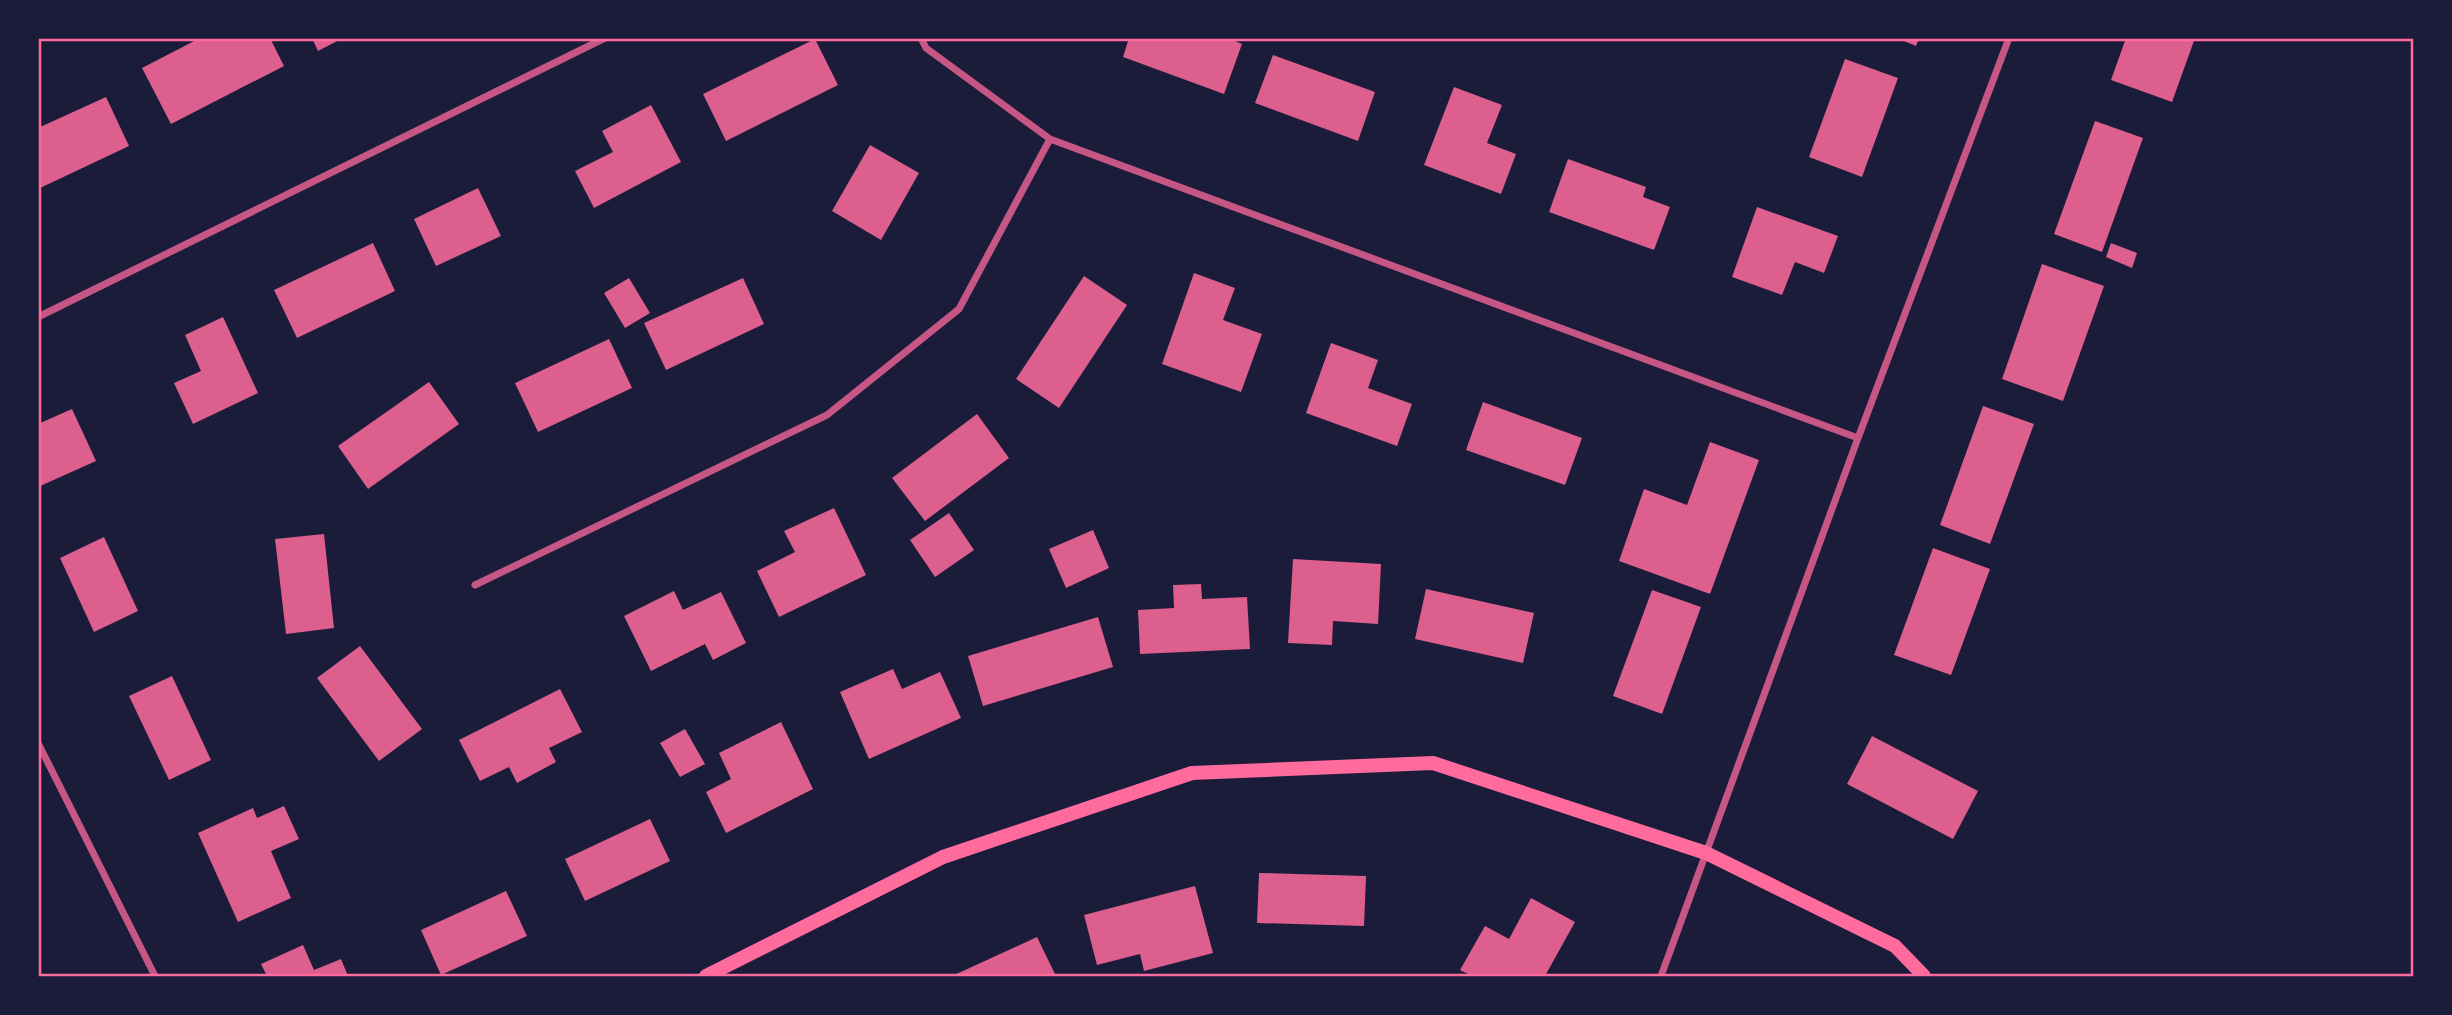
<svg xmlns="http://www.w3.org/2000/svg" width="2452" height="1015" font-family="'DM Sans',sans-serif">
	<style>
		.building { fill: #dd5f8e }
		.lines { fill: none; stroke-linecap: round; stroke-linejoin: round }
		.minor { stroke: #c65784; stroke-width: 7 }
		.secondary { stroke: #ff6b9d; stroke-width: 14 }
		.neatline { fill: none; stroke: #ff6b9d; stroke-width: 2.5 }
	</style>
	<rect width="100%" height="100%" fill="#1b1b3a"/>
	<!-- building -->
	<path class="building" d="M200,38H270L284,66L171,124L142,68Z
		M312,38H343L318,51Z
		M1129,38H1228L1242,44L1224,94L1123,57Z
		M1897,38H1919L1916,46Z
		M2126,38H2195L2172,102L2111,80Z
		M815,39L838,85L726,141L703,94Z
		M1273,55L1375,92L1358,141L1255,103Z
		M1845,59L1898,78L1862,177L1809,157Z
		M1454,87L1502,105L1487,143L1516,154L1501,194L1424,165Z
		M106,97L129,146L38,189V128Z
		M651,105L681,162L594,208L575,171L613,152L602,131Z
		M2095,121L2143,138L2102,252L2054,234Z
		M870,145L919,173L881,240L832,211Z
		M1568,159L1646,187L1643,197L1670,207L1654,250L1549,212Z
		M478,188L501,236L436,266L414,219Z
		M1757,207L1838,236L1824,273L1795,262L1782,295L1732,277Z
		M373,243L395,291L297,338L274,290Z
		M2111,243L2137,253L2132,268L2106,257Z
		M2042,264L2104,286L2063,401L2002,379Z
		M1194,273L1235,288L1223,320L1262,334L1241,392L1162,364Z
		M1084,276L1127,305L1059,408L1016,379Z
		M629,278L650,313L625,328L604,293Z
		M743,278L764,324L666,370L644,323Z
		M223,317L258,393L193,424L174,383L201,371L185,335Z
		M609,339L632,388L538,432L515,383Z
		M1331,343L1378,360L1368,388L1412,404L1397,446L1306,413Z
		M429,382L459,424L368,489L338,446Z
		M1483,402L1582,438L1565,485L1466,450Z
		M1983,406L2034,424L1990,544L1940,525Z
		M72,409L96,461L38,487V424Z
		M977,414L1009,458L925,521L892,478Z
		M1710,442L1759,460L1710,594L1619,561L1644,489L1687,505Z
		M834,508L866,575L779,617L757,571L795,552L784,531Z
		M949,513L974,550L935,577L910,540Z
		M1093,530L1109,568L1066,588L1049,549Z
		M324,534L334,628L286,634L275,539Z
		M104,537L138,611L94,632L60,558Z
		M1933,548L1990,569L1951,675L1894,655Z
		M1293,559L1381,564L1378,624L1333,621L1332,645L1288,643Z
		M1201,584L1202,599L1247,597L1250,649L1140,654L1138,610L1174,608L1173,585Z
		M1426,589L1534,613L1523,663L1415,639Z
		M1652,590L1701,607L1662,714L1613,696Z
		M674,591L683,610L721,592L746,643L713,660L705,644L651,671L624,616Z
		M1098,617L1113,667L983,706L968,656Z
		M360,646L422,729L379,761L317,678Z
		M893,669L902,689L940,672L961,718L869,759L840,692Z
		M172,676L211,760L169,780L129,696Z
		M560,689L582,732L549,748L556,762L517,783L509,767L480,781L459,740Z
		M781,722L813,789L726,833L706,792L731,779L719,753Z
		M685,729L705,764L680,777L660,743Z
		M1872,736L1978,791L1953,839L1847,784Z
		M284,806L299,839L271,851L291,898L238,922L198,833L253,808L257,818Z
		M650,819L670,861L585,901L565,859Z
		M1259,873L1366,876L1364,926L1257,923Z
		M1195,886L1213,953L1144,971L1140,954L1097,965L1084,915Z
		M506,891L527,936L441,975L421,930Z
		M1531,898L1575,922L1545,976H1472L1460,970L1485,926L1509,939Z
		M1037,937L1056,976H952Z
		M303,945L314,970L341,959L348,976H267L261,964Z"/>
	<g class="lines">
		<!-- minor -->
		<path class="minor" d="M921,38L926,48L1050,139L1858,438
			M38,317L605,38
			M475,585L827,415L959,309L1050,139
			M38,743L155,976
			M1661,976L1858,438L2009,38"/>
		<!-- secondary -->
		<path class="secondary" d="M706,976L943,857L1192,773L1433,763L1706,853L1895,946L1924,976"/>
	</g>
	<!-- border -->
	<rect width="2452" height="1015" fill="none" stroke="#1b1b3a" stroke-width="80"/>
	<rect x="40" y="40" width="2372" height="935" class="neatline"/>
</svg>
